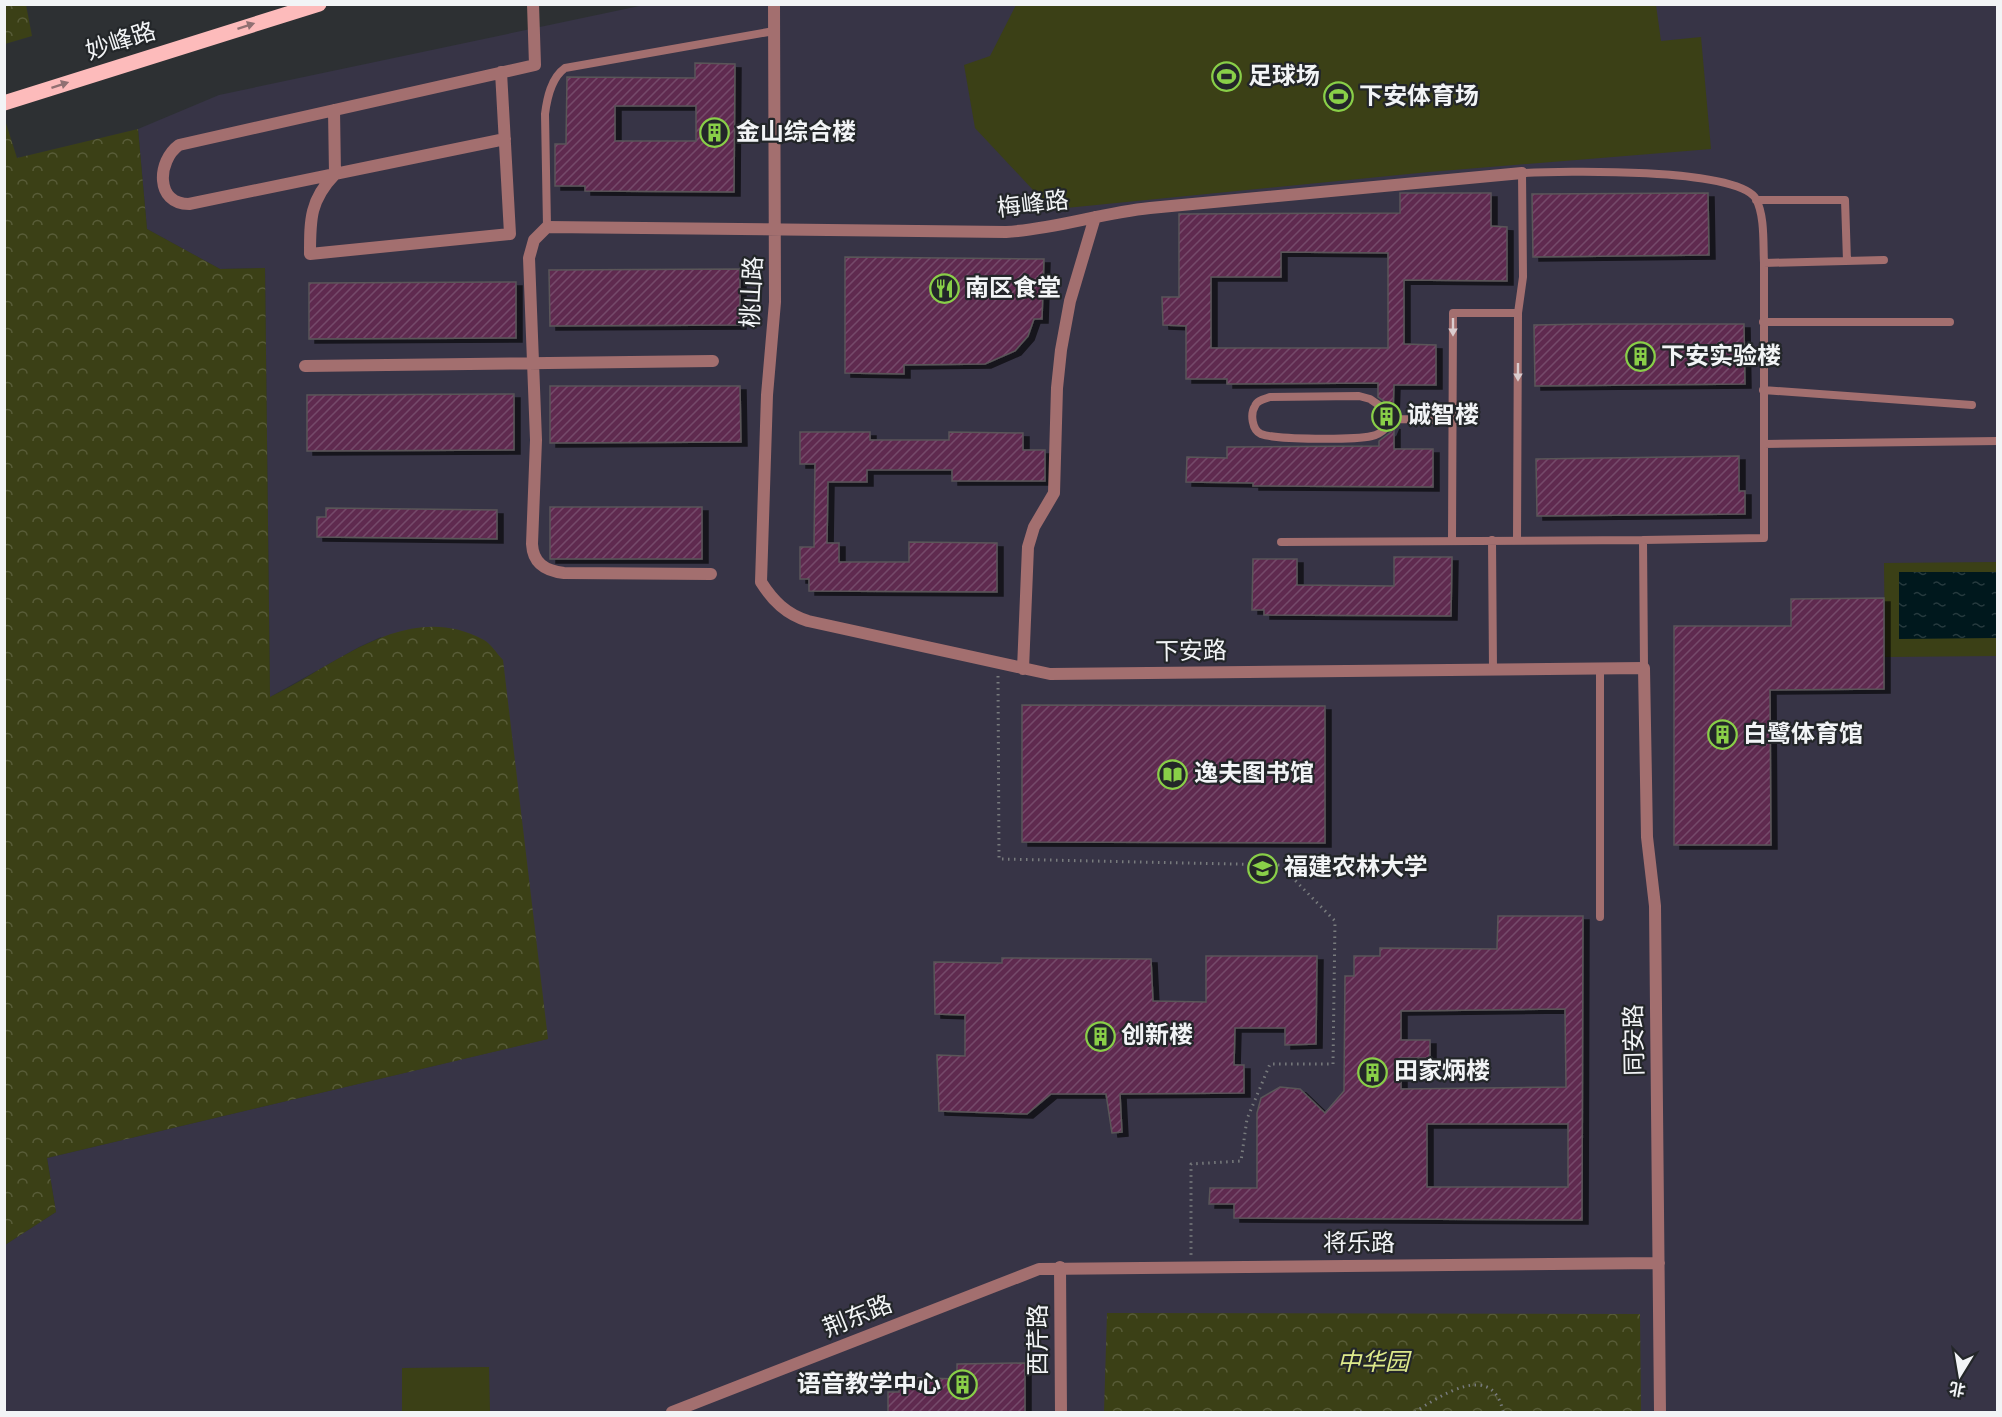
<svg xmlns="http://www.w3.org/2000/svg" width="2002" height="1417" font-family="Spectral,'Noto Sans SC',serif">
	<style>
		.education { fill: #373446 }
		.forest { fill: url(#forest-crowns) }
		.pitch { fill: #3b4016 }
		.water { fill: url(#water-ripples) }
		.building { fill: url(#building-hatch); stroke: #5a5659; stroke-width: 1.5; fill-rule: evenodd; filter: url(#shadow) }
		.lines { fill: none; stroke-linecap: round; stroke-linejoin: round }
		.path { stroke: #787b7d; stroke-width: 3; stroke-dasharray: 1.5 4.5; stroke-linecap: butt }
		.lane { stroke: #a36f6f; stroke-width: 8 }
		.street { stroke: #a36f6f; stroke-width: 12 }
		.primary { stroke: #fdbbbb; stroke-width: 15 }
		.oneway { fill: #907072 }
		.oneway2 { fill: #daccce }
		.labels { text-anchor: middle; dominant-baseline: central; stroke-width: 4.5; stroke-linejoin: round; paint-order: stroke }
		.street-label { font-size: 24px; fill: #f2f4f6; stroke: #232629 }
		.poi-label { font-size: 24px; font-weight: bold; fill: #f2f4f6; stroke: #232629; text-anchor: start }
		.park-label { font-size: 24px; font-style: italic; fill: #deea8b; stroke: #232629 }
	</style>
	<defs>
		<pattern id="forest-crowns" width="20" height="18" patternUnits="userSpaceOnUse" patternTransform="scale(1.5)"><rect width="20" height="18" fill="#3b4016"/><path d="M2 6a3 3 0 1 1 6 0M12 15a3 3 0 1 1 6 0" fill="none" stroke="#585c38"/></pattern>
		<pattern id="water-ripples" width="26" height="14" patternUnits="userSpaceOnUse" patternTransform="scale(1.5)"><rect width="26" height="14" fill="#00181d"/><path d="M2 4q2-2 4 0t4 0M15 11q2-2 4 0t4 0" fill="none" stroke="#263a3e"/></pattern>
		<pattern id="building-hatch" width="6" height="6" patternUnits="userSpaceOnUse" patternTransform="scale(1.5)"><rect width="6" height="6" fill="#5e2b50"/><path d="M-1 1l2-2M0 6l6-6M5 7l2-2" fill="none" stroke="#764a6a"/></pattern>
		<filter id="shadow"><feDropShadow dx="6" dy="4" stdDeviation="0" flood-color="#0009"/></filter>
	</defs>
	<rect width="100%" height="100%" fill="#2d3033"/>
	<!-- education -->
	<path class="education" d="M644,5H1997V1412H5V1245L56,1212L47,1158L547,1039L381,637L359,647L270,697L265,268L220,269L147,229L138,129L219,95Z"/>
	<!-- forest -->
	<path class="forest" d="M5,4L26,5L32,36L5,44Z
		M4,117L17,158L138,129L147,229L220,269L265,268L270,697C335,666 407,598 484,640C491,644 497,654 503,660L548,1039L47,1158L56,1212L5,1245Z
		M1107,1313L1640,1314L1641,1412H1104Z"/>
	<!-- pitch -->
	<path class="pitch" d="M1016,5H1656L1661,41L1701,37L1711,149L1429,172L1066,208L1049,207L975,128L964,65L990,56Z
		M1997,562V656L1885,657L1884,563Z
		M489,1367L490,1412H402V1368Z"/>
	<!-- water -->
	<path class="water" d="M1899,572H1997V638L1899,639Z"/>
	<!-- building -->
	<path class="building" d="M695,63L735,64L734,192L585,191V186H555V144H566L567,77L695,78ZM615,106H696V141H615Z
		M1400,193H1491V226L1507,227V281L1404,280V344L1436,345V385H1394L1393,413L1391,406L1378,397V383L1227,384V379H1186V326L1163,325L1162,297H1179V214L1400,213ZM1281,252L1388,253V348H1211V277H1281Z
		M1708,193L1709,255L1533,257L1532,194Z
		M845,257L1044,259L1042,319H1034L1028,336L1015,351L985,364L904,365V374L845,373Z
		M740,269V325L550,326L549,270Z
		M516,282V338L309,339V283Z
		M1590,324H1744L1745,384L1535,386L1534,325Z
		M550,386H740L741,442L550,443Z
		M514,394V450L307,451V395Z
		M1394,425V449H1433V487L1253,486V483L1186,482L1187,457L1227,458V447L1379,446V441L1391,432Z
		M800,432H870V440H949V432L1023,433V450H1045V481H952V470H867V482H828L827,543H839V562H909V542L997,543V592L809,591V579H800V547H814L815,464H800Z
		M1739,456V491H1745V514L1537,516L1536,459Z
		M550,507H702V559H550Z
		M326,508L497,510V539L317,537V517H326Z
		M1394,557H1452L1451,616L1264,615V610H1252L1253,559H1297V585L1394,586Z
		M1884,598V689L1770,690L1771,845H1674V626H1791V599Z
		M1022,705L1325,706V843L1022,842Z
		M1498,916H1583L1582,1220L1234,1218V1204H1209L1210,1188H1257V1113L1261,1098L1280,1087L1300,1089L1325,1113L1344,1091L1345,976H1354V956H1380V948L1497,949ZM1565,1009L1566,1087L1401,1089V1058H1430V1040H1401V1011ZM1427,1124H1568V1187H1427Z
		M1206,956H1317L1316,1044L1285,1045V1028H1235L1234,1065H1244V1093L1120,1094L1122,1132L1112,1133L1106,1094H1051L1027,1114L939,1111L937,1055L965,1056V1015L935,1014L934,962L1002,963V958L1151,959L1153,1001L1206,1002Z
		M1025,1363V1413H888V1392H899V1377L957,1379V1364Z"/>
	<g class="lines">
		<!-- path -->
		<path class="path" d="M998,676L999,859L1280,865L1335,921L1333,1064H1270L1247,1119L1241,1161L1191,1164V1255
			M1354,1412H1366
			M1415,1412C1440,1396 1493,1360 1503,1412"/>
		<!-- lane -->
		<path class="lane" d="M1756,200H1845L1847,261
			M547,227L545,114C547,98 551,78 565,68L774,31
			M1764,263L1884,260
			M1763,322H1950
			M1763,390L1972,405
			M1359,396L1370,399L1386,410L1387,427C1383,431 1378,435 1372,436C1354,440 1277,440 1261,434C1252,430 1250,414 1255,406C1257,400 1265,399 1270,397Z
			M1389,419L1452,420
			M1764,444L1998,441
			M1492,540L1493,670
			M1517,540L1518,313L1523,277L1522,173C1560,171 1738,167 1756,199C1765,216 1763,244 1764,263V538L1643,540
			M1452,541L1453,313H1518
			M1281,542L1643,540L1644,668
			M1600,917V669"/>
		<!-- street -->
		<path class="street" d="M774,4L775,302L767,395L761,582C773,601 786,614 808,621L1050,674L1644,668L1647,837L1655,906L1660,1412
			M334,110L335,174C310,200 310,219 310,254L510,234L501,72
			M505,139L189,204C155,204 157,161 179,145L535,65L533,4
			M305,366L713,361
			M711,574L564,573C545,571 533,563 532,544L536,440L529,258L534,240L547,227L1006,232C1055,229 1101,213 1150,208L1522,173
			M1023,669L1028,547L1034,527L1054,493L1057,388L1061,350L1070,301L1095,217
			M1060,1267L1061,1412
			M672,1412L1039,1269L1659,1263"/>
		<!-- primary -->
		<path class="primary" d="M4,103L319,4"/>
	</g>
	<!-- one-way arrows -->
	<defs><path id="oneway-solid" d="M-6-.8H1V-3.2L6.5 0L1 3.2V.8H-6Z" transform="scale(1.5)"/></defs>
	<g class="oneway">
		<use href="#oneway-solid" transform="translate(246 26) rotate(-18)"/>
		<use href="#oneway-solid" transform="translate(60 85) rotate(-18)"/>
	</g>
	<g class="oneway2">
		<use href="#oneway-solid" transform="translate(1453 327) rotate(90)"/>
		<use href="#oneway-solid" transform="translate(1518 372) rotate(90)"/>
	</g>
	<!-- icons -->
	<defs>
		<symbol id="stadium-ring" viewBox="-11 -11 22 22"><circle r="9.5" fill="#232629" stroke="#89cf48" stroke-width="1.5"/><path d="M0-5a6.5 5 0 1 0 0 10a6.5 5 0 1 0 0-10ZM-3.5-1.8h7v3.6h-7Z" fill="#89cf48"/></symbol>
		<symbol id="building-ring" viewBox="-11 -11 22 22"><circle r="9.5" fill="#232629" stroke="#89cf48" stroke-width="1.5"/><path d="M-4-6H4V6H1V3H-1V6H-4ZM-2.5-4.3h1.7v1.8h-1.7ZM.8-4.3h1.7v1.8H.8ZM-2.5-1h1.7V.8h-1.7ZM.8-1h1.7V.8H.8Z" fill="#89cf48"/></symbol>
		<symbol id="restaurant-ring" viewBox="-11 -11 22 22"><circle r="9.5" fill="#232629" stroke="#89cf48" stroke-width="1.5"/><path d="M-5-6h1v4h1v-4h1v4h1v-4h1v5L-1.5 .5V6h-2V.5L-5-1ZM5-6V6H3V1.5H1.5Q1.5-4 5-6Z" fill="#89cf48"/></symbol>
		<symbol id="library-ring" viewBox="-11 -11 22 22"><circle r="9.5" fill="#232629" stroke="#89cf48" stroke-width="1.5"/><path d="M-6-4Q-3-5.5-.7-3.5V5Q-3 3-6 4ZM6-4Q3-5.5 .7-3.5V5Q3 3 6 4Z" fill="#89cf48"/></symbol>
		<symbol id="university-ring" viewBox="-11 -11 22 22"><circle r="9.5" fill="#232629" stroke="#89cf48" stroke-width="1.5"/><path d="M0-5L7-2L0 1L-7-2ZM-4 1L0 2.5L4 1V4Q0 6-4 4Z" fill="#89cf48"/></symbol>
	</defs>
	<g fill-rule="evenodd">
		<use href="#stadium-ring" x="1210" y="60" width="33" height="33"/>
		<use href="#stadium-ring" x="1322" y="80" width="33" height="33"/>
		<use href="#building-ring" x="698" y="116" width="33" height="33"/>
		<use href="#restaurant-ring" x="928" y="272" width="33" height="33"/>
		<use href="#building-ring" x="1624" y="340" width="33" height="33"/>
		<use href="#building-ring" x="1370" y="400" width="33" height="33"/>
		<use href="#building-ring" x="1706" y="718" width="33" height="33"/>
		<use href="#library-ring" x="1156" y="758" width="33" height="33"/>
		<use href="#university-ring" x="1246" y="852" width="33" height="33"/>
		<use href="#building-ring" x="1084" y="1020" width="33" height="33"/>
		<use href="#building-ring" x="1356" y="1056" width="33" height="33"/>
		<use href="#building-ring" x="946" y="1368" width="33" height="33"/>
	</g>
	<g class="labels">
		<!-- street labels -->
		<g class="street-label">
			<text transform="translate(121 42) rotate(-18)">妙峰路</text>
			<text transform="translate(1033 205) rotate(-7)">梅峰路</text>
			<text transform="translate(753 292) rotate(-87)">桃山路</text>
			<text transform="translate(1191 652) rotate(-1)">下安路</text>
			<text transform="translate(1635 1040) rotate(-91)">同安路</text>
			<text x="1359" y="1244">将乐路</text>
			<text transform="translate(858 1317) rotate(-22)">荆东路</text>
			<text transform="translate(1039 1340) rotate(-90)">西芹路</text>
		</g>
		<!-- poi labels -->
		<g class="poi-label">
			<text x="1248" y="77">足球场</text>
			<text x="1359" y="97">下安体育场</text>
			<text x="736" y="133">金山综合楼</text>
			<text x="965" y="289">南区食堂</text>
			<text x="1661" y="357">下安实验楼</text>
			<text x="1407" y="416">诚智楼</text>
			<text x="1743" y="735">白鹭体育馆</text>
			<text x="1194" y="774">逸夫图书馆</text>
			<text x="1284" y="868">福建农林大学</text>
			<text x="1121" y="1036">创新楼</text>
			<text x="1394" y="1072">田家炳楼</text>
			<text x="941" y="1385" text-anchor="end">语音教学中心</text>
		</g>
		<!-- park labels -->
		<g class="park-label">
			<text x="1373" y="1363">中华园</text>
		</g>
	</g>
	<!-- border -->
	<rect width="2002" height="1417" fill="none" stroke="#f2f4f6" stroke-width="12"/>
	<!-- north arrow -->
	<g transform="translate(1960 1375) rotate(191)" stroke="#232629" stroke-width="4.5" paint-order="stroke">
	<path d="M0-4.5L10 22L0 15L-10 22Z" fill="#f2f4f6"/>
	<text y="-9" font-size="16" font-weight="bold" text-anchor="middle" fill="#f2f4f6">北</text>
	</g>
</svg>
